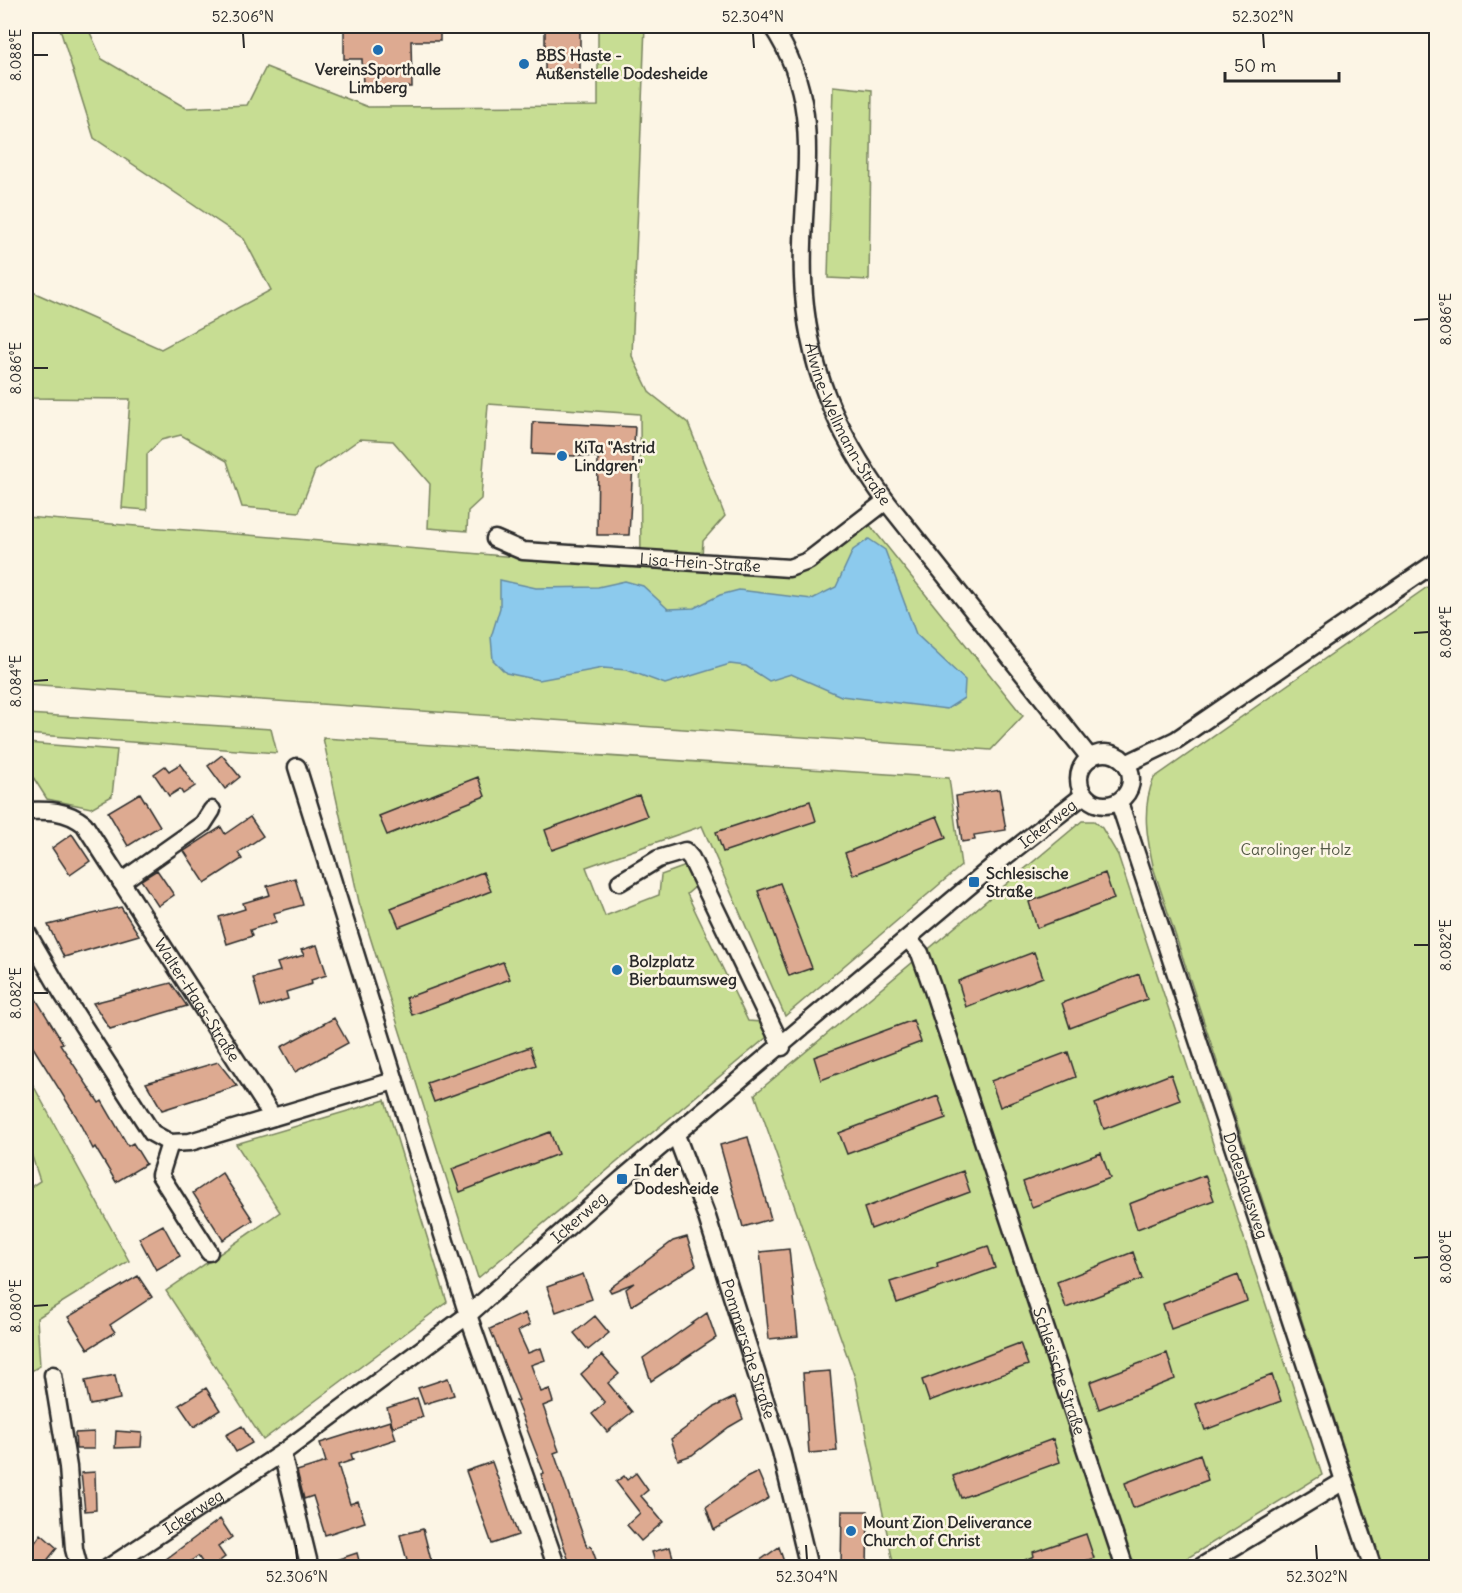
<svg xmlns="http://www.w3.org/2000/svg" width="1462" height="1593" font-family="Delius,sans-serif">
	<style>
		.green { fill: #c7dd93; stroke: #79845f; stroke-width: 1.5 }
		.water { fill: #8ccaed; stroke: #658a9f; stroke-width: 1.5 }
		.building { fill: #ddaa91; stroke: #2b2b2b; stroke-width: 1.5 }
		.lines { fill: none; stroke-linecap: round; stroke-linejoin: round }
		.minor-casing { stroke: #2b2b2b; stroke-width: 21 }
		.minor { stroke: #fcf5e5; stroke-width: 16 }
		.ticks { fill: none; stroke: #2b2b2b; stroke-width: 2 }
		.poi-dot { fill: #1f6fb2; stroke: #fcf5e5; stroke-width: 2 }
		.labels { text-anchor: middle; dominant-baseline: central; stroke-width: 5; stroke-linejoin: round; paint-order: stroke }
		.poi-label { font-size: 16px; font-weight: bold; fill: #2b2b2b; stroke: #fcf5e5; text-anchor: start }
		.street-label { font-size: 16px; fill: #2b2b2b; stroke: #fcf5e5 }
		.park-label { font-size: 16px; fill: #525845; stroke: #fcf5e5 }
		.neatline { fill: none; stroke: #2b2b2b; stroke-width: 2 }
		.ticks-label { font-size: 15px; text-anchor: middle; fill: #2b2b2b }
	</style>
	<rect width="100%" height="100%" fill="#fcf5e5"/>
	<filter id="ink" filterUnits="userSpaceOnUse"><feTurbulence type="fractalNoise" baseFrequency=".0167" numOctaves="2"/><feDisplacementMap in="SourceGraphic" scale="12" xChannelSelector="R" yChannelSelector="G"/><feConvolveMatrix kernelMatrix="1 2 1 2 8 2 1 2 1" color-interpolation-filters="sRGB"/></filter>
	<g filter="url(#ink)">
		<!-- green -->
		<path class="green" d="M59,26H87L102,59L186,108L247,105L266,67L368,107L598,106V26H645L632,356L650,393L688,423L725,516L703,541L701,571L794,575L813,567L869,524L1023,716L991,750L26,684V517L641,567L640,414L488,404L481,499L468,511L467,531L428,528L430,484L393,441L360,439L315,471L299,512L242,507L227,461L181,435L161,440L147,454V510L122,508L130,399L26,398V289L161,349L271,290L244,239L94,138Z
			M833,86L872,90L869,280L828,278Z
			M1436,581V1567H1383L1154,870C1147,839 1141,808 1154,778Z
			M26,714L271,729L277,753L26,734Z
			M323,738L949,778L961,866L785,1016L702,826L586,867L605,916L659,895L661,875L686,866L696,886L687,894L748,1021L761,1022L767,1037L478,1278L359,902Z
			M26,743L117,750L112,796L91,808L47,799L26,766Z
			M1082,821H1094L1102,828L1118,855L1322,1475L1173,1567H894L855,1378L755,1094Z
			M26,1072L129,1261L37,1318L40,1366L26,1374V1190L40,1181L26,1138Z
			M385,1100L447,1302L263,1440L166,1291L280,1212L236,1144Z"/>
		<!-- water -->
		<path class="water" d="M869,539L885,550L916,634L965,680L964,698L947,709L841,696L791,674L769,681L746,666L730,664L665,684L627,670L603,668L539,680L506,673L493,660L491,637L500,608V580L536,588L598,587L625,581L643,586L668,609L694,608L720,595L739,590L812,599L836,587L853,550Z"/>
		<!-- building -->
		<path class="building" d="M344,26H440V41H411L412,87H363L362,59H344Z
			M545,26H580V70L545,71Z
			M533,422L635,427L629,535H597L598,457L532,454Z
			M222,755L240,777L225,789L208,766Z
			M180,764L195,786L183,794L180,789L169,796L154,774L165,766L169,771Z
			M478,777L485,796L387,835L379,816Z
			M999,789L1006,830L974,835L975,840L962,842L956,796Z
			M140,793L160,826L128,846L108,812Z
			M639,795L647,816L552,850L545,830Z
			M810,801L816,821L723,852L716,832Z
			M937,816L946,838L853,875L845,853Z
			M250,817L263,836L238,853L242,859L205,883L184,851L221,827L225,834Z
			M72,834L90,861L70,875L52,848Z
			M157,870L174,895L158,906L141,880Z
			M483,872L491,891L399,927L391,908Z
			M1105,873L1114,899L1037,928L1029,902Z
			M295,878L303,905L274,913L276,922L250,930L252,936L227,944L219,917L245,909L243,903L270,895L267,886Z
			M780,883L812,968L789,976L758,891Z
			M121,907L139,935L64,957L48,925Z
			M317,945L327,975L311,980L312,984L286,992L288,999L261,1007L253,978L280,971L277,963L304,955L301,950Z
			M1034,952L1043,977L966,1007L958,981Z
			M503,962L510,979L412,1015L406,998Z
			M1139,974L1147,999L1070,1028L1062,1003Z
			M26,983L63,1043L60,1044L99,1103L102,1101L128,1146L133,1143L146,1164L116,1182L95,1147L93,1149L76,1116L26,1036Z
			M171,983L187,1006L110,1029L93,1003Z
			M334,1018L348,1043L295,1072L281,1047Z
			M913,1020L921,1042L821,1080L814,1057Z
			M530,1047L536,1065L434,1102L427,1083Z
			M1068,1052L1076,1077L1000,1107L991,1081Z
			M218,1062L237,1086L162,1110L146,1083Z
			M1171,1074L1180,1100L1104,1129L1095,1104Z
			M938,1096L946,1118L847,1154L839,1133Z
			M550,1132L558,1154L460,1192L452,1169Z
			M748,1137L771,1219L743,1227L720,1145Z
			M1101,1153L1110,1178L1032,1207L1023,1182Z
			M963,1171L970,1192L871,1229L864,1208Z
			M222,1173L253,1220L223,1240L193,1193Z
			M1205,1175L1214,1200L1137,1229L1129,1204Z
			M163,1225L180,1256L156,1270L139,1238Z
			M687,1237L696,1265L631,1306L626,1289L634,1283L611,1292L609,1289L673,1241Z
			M988,1246L995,1268L897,1303L890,1282L938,1267L937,1263Z
			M789,1249L798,1336L769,1339L760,1252Z
			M1133,1252L1142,1279L1066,1308L1057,1282Z
			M583,1274L592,1299L556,1312L547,1287Z
			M1238,1275L1247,1301L1171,1329L1163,1304Z
			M138,1276L152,1297L110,1325L115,1332L88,1349L68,1317Z
			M525,1313L530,1325L518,1331L528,1353L541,1348L545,1360L531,1365L541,1392L549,1389L553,1402L543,1406L559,1451L554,1453L587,1547L591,1546L599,1568H571L541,1474L544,1473L516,1401L519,1400L490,1329Z
			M707,1313L716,1338L651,1381L643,1358Z
			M595,1316L609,1333L588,1350L574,1333Z
			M1020,1343L1028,1365L929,1401L922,1380Z
			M1167,1353L1175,1379L1099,1409L1090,1382Z
			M602,1355L619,1374L608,1383L632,1412L607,1432L592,1414L605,1403L581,1374Z
			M830,1371L837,1451L809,1453L803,1373Z
			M115,1375L120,1399L90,1405L85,1381Z
			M1272,1375L1281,1401L1205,1430L1196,1404Z
			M448,1378L454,1395L424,1404L418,1388Z
			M206,1388L220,1410L194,1427L179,1405Z
			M735,1397L743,1419L729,1427L692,1455L678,1460L671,1439L714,1407Z
			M417,1398L423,1417L393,1427L387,1408Z
			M390,1421L396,1439L351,1454L353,1460L338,1465L350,1504L358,1501L365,1522L325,1535L313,1496L304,1499L297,1471L326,1462L320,1443Z
			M242,1426L252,1443L236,1452L226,1435Z
			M116,1431L142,1433L141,1447L115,1448Z
			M94,1432V1449H76L75,1433Z
			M1053,1439L1060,1462L961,1498L953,1476Z
			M1200,1454L1208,1480L1133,1508L1125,1483Z
			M492,1462L518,1535L492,1544L466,1471Z
			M95,1472L96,1510L85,1511L81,1473Z
			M758,1472L769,1498L714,1530L706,1507L746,1478Z
			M636,1473L648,1490L641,1496L663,1522L641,1541L627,1525L640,1513L616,1482L624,1476L627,1480Z
			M842,1511H868L867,1568H841Z
			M220,1519L232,1537L218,1547L225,1557L210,1568H206L198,1556L181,1568H154Z
			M423,1529L433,1568H409L400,1535Z
			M41,1534L57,1548L42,1567L26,1555Z
			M1086,1534L1094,1558L1064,1568H1007L1034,1556L1033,1552Z
			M670,1547L676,1568H657L652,1552Z
			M779,1547L786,1568H749Z
			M357,1553L361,1568H320V1565Z"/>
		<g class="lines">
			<defs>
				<g id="minor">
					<path id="s1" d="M772,26C828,109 799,188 803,278C806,365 836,432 886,501L1090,758"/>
					<path id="s2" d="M495,539L523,551L789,568L808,561L886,501"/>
					<circle cx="1105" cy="779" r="26"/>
					<path d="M1126,764L1176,740L1436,562"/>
					<path d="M297,767L468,1315L557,1568"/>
					<path id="s3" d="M1119,802L1373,1568"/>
					<path id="s4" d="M26,811C48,810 66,810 84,824L273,1117"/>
					<path d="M121,882L203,824L212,810"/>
					<path d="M620,882L658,859L685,851L691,858L782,1047"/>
					<path d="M26,931L62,993L152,1133L170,1143L190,1142L394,1081"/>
					<path id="s5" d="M908,939L920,953L932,987L1125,1568"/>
					<path id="s6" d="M676,1135L707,1217L781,1451L809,1568"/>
					<path d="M170,1143L160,1175L209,1252"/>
					<path d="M53,1375L68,1467L74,1549L79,1568"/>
					<path d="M282,1453L310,1568"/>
					<path id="s7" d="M108,1568L282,1453L468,1315L622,1179L993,866L1084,795"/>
					<path d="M1199,1568L1344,1481"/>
				</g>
			</defs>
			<!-- minor casing -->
			<use href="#minor" class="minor-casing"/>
			<!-- minor -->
			<use href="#minor" class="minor"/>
		</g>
	</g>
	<!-- ticks -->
	<path class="ticks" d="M243,33L244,48M753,33L754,48M1263,33L1264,48M33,55H48M1414,320L1429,319M33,368H48M1414,633L1429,632M33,681L48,680M1414,945H1429M33,993H48M1414,1258L1429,1257M33,1306L48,1305M296,1545L297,1560M806,1545L807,1560M1316,1545L1317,1560"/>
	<!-- markers -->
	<g class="poi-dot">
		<circle cx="378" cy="50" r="6"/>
		<circle cx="524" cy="64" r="6"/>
		<circle cx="562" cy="456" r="6"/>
		<rect x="968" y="876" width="12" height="12" rx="3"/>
		<circle cx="617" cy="970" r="6"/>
		<rect x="616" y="1173" width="12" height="12" rx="3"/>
		<circle cx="851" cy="1531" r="6"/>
	</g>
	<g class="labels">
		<!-- poi labels -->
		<g class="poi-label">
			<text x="536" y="55">BBS Haste -<tspan x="536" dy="18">Außenstelle Dodesheide</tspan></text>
			<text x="378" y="69" text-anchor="middle">VereinsSporthalle<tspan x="378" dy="18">Limberg</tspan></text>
			<text x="574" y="447">KiTa "Astrid<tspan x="574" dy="18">Lindgren"</tspan></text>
			<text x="986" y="873">Schlesische<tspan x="986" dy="18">Straße</tspan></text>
			<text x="629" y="961">Bolzplatz<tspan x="629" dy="18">Bierbaumsweg</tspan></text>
			<text x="634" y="1170">In der<tspan x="634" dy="18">Dodesheide</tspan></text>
			<text x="863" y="1522">Mount Zion Deliverance<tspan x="863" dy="18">Church of Christ</tspan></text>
		</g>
		<!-- street labels -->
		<g class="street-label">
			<text stroke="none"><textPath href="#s1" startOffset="414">Alwine-Wellmann-Straße</textPath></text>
			<text stroke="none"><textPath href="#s2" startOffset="208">Lisa-Hein-Straße</textPath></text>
			<text stroke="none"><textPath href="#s7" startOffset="1200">Ickerweg</textPath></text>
			<text stroke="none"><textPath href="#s4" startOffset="270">Walter-Haas-Straße</textPath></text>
			<text stroke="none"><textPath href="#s3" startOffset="404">Dodeshausweg</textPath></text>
			<text stroke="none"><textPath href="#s7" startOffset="588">Ickerweg</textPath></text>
			<text stroke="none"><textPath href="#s6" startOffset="226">Pommersche Straße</textPath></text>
			<text stroke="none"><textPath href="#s5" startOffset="459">Schlesische Straße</textPath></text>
			<text stroke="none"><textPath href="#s7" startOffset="102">Ickerweg</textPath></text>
		</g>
		<!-- park labels -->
		<g class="park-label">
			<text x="1296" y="849">Carolinger Holz</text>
		</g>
	</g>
	<!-- margin -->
	<rect width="1462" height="1593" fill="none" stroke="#fcf5e5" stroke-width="66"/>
	<!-- scale -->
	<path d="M1225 72v9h114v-9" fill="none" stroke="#2b2b2b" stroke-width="3"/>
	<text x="1234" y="72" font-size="18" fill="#2b2b2b" stroke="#fcf5e5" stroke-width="4.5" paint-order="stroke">50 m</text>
	<rect x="33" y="33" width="1396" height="1527" class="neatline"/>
	<g class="ticks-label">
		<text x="243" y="22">52.306°N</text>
		<text x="753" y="22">52.304°N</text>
		<text x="1263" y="22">52.302°N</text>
		<text transform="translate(16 55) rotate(-90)" y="5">8.088°E</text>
		<text transform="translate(1446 319) rotate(-90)" y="5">8.086°E</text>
		<text transform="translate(16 368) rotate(-90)" y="5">8.086°E</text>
		<text transform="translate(1446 632) rotate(-90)" y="5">8.084°E</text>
		<text transform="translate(16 681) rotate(-90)" y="5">8.084°E</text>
		<text transform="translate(1446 945) rotate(-90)" y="5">8.082°E</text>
		<text transform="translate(16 993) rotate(-90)" y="5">8.082°E</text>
		<text transform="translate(1446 1257) rotate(-90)" y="5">8.080°E</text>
		<text transform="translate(16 1306) rotate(-90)" y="5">8.080°E</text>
		<text x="297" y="1582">52.306°N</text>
		<text x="807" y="1582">52.304°N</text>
		<text x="1317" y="1582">52.302°N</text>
	</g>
</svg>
